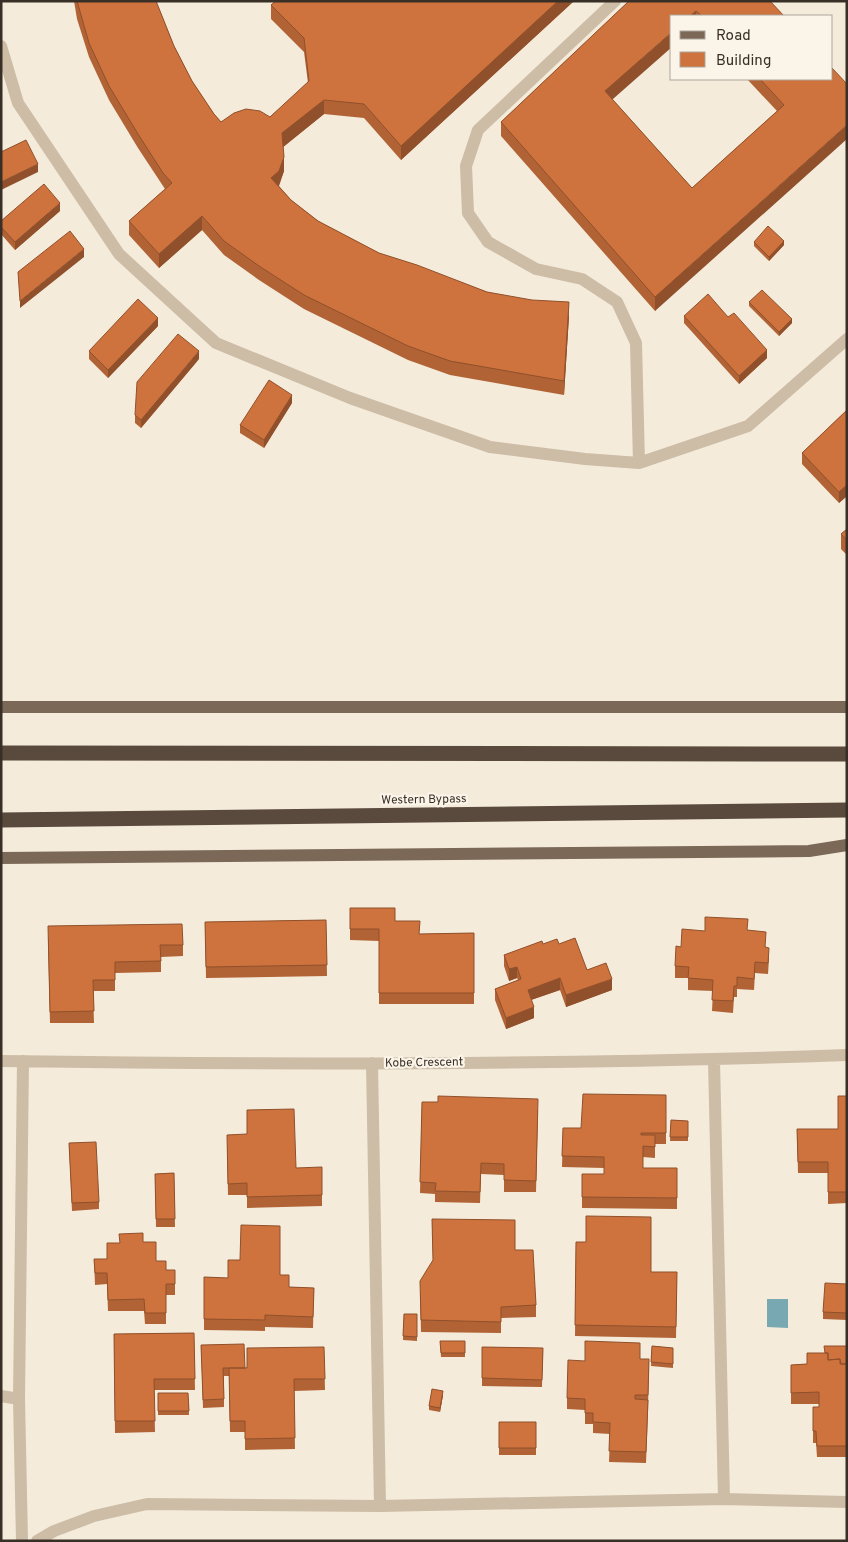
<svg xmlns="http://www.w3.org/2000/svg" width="848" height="1542" font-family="Overpass,sans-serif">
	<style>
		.water { fill: #78a9b3 }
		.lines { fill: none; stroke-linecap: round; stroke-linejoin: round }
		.minor { stroke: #cdbca6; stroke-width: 12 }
		.major { stroke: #7b6857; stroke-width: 12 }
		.highway { stroke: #5a4a3e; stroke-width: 15 }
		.wall { fill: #b16335 }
		.shaded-wall { fill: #90502b }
		.building { fill: #ce733e; stroke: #90502b }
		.labels { text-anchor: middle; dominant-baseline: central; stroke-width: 4.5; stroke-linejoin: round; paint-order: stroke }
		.street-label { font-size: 12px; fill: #382f27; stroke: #fbf4e8 }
	</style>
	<rect width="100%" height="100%" fill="#f4ebdb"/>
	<!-- water -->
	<path class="water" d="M767,1299H788V1328L767,1327Z"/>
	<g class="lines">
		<!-- minor -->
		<path class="minor" d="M615,1L478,130L466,166L468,213L488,242L536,269L582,279L617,302L636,343L639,463
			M1,46L18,103L119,254L216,343L350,398L490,447L585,459L639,463L748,426L847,339
			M714,1060L724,1499
			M1,1061C283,1065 565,1065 847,1055
			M372,1063L380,1506
			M1,1396L19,1399
			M22,1541L19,1399L23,1061
			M37,1541L54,1531L94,1516L147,1504L380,1506L724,1499L847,1502"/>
		<!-- major -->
		<path class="major" d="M1,707H847
			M1,858L809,851L847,845"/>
		<!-- highway -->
		<path class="highway" d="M1,753L847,754
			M1,820L847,810"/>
	</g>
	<!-- wall -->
	<path class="wall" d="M74,1H156L174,46L192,81L214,114L221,122L270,117L308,83L304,52L271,19V5L276,1H574L401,160L364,118L324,114L283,147L284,171L279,186L291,200L318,221L379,253L487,292L569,316L564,395L450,375L408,360L304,309L259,280L224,255L202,230L159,268L129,235V221L165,189L138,148L109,100L89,57L77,19Z
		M629,1L784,16H672L612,99L692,188L777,111L747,79H832L655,311L501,136V122Z
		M60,211L15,250L1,234V221Z
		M754,242L784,245L769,261L754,246Z
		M749,302L792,323L779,336L749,306Z
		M684,316L728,317L767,358L739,384L684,323Z
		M158,326L108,378L89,359V351Z
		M199,359L141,428L135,423V415Z
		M292,403L264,448L240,433V425Z
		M847,410V496L839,503L802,464V453Z
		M847,529V555L841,549V534Z
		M350,908L395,921L420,934L474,933V1004H379V941L350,940Z
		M326,920L327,976L206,978L205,922Z
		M748,930L766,947L769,959L768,974L755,973L754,990L737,989V997H734L733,1013L712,1011L713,991L688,990V978H675V966L681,947L705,931Z
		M48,938L183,945V956L161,957V972L115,973V991H93L94,1023H50Z
		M543,944H559L587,970L612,990L566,1007L560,990L531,1000L534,1018L506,1029L495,1000V989L518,980L517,978L509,981L504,966V955Z
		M666,1095V1144H655V1158L643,1157V1168H677V1209L582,1208V1174H604V1168L562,1167L563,1128H581Z
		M847,1096V1203L828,1204V1173H798L797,1129H838Z
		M422,1102L538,1110L536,1192H504V1175L481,1174L480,1203L435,1202V1194L420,1193Z
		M671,1120L688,1121V1141H670Z
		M69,1143L99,1202V1209L72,1211Z
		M227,1146L296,1168L322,1195V1206L247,1208V1195H228Z
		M174,1173L175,1227H156L155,1174Z
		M432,1219L515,1250L536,1305V1317L501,1318V1333L421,1332L420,1293L433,1260Z
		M143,1242L156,1261L166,1270H175V1295H166V1324H145L144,1311H108L107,1284L95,1285L94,1259H107Z
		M576,1242L651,1272H677L676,1338L575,1336Z
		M280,1275L289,1287L314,1288L313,1328L265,1327V1331L204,1330V1277L228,1278Z
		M847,1284V1320L823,1319V1312Z
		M404,1314H417V1341L403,1340Z
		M194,1333L195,1390H154L155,1432L115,1433L114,1334Z
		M440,1341H465V1357H441Z
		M201,1345L245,1368L324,1347L325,1390L294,1391L295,1449L245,1450V1432H230L229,1376H224V1407L203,1408Z
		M652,1346L673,1348V1368L651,1366Z
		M847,1346V1457H817L816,1443H813V1407H819V1404H791V1365L807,1364L825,1353Z
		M482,1347L543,1348L542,1387L482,1386Z
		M640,1359H649L648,1411L646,1463L609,1462L610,1434L593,1433V1424H585V1410L567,1409V1398L585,1361Z
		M158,1393H188L189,1415H158Z
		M443,1395L440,1412L429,1410V1406Z
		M499,1422H536V1455H499Z"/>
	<!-- shaded-wall -->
	<path class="shaded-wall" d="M558,1H574L401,160V146Z
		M696,11V16H690Z
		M672,32V47L605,106V91Z
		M324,100V114L282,148V133Z
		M847,125V139L655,311V297Z
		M284,157V171L279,185L271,192V178Z
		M38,164V172L1,190V182Z
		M60,203V211L15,250V242Z
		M202,216V230L159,268V254Z
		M784,241V245L769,261V257Z
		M84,249V257L20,308V301Z
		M569,302V316L564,395V381Z
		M158,318V326L108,378V370Z
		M792,319V323L779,336V332Z
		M767,350V358L739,384V376Z
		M199,351V359L141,428V420Z
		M292,395V403L264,448V440Z
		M847,485V496L839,503V492Z
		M517,967V978L509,981V969Z
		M560,978V990L528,1001V990Z
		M612,979V990L566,1007V995Z
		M534,1007V1018L506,1029V1018Z
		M443,1391V1395L440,1412V1408Z"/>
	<!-- building -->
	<path class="building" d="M77,1H156L174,46L192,81L214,114L221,122L234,113L246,109L260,111L270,117L309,81L304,38L271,5L276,1H558L401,146L364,104L324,100L282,133L284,157L279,171L271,178L291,200L318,221L379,253L417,265L487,292L532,300L569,302L564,381L450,361L408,346L304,295L259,266L224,241L202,216L159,254L129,221L172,183L163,173L138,134L109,86L89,43Z
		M629,1H770L784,16H702L696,11L690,16H672V32L605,91L692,188L784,105L760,79H832V68L847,84V125L655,297L501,122Z
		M26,140L38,164L1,182V152Z
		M44,184L60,203L15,242L1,227V221Z
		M768,226L784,241L769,257L754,242Z
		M70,231L84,249L20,301L18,272Z
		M762,290L792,319L779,332L749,302Z
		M708,294L728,317L734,313L767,350L739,376L684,316Z
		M138,299L158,318L108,370L89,351Z
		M178,334L199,351L141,420L135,415L137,382Z
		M269,380L292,395L264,440L240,425Z
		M847,410V485L839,492L802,453Z
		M847,529V540L841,534Z
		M350,908H395V921H420L419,934L474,933V993H379V929H350Z
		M705,917L748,919L747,930L766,932L765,947L769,948L768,963L755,962L754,979L737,977V986H734L733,1001L712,1000L713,980L688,978L689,967L675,966L676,946L681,947L682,929L705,931Z
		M326,920L327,965L206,967L205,922Z
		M182,924L183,945H160L161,961L115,962V980H93L94,1011L50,1012L48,926Z
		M575,938L587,970L606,963L612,979L566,995L560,978L528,990L534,1007L506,1018L495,989L521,979L517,967L509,969L504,955L542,941L543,944L557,939L559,944Z
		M583,1094L666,1095V1133H641V1135H655V1147L643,1146V1168H677V1198L582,1197V1174H604V1157L562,1156L563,1128H581Z
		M438,1096L538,1099L536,1181L504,1180V1164L481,1163L480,1192L435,1191L436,1183L420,1182L422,1102H438Z
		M838,1096H847V1192H828V1162H798L797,1129H838Z
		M294,1109L296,1168L322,1167V1195L247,1197V1183L228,1184L227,1135L247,1134V1110Z
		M671,1120L688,1121V1137H670Z
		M96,1142L99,1202L72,1203L69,1143Z
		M174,1173L175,1219H156L155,1174Z
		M586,1216L651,1217V1272H677L676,1327L575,1325L576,1242H586Z
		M432,1219L515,1220V1250H533L536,1305L501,1307V1322L421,1320L420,1281L433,1260Z
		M241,1225L280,1226V1275H289V1287L314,1288L313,1317L265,1315V1320L204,1319V1277L228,1278V1260H240Z
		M143,1233V1242H156V1261H166V1270H175V1284H166V1313H145L144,1299L108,1300L107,1273H95L94,1259H107V1243H120L119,1234Z
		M825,1283L847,1284V1313L823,1312Z
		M404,1314H417V1337L403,1336Z
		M194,1333L195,1379H154L155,1421H115L114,1334Z
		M440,1341H465V1353H441Z
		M585,1341L640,1343V1359H649L648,1395H635V1399L648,1400L646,1452L609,1451L610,1423L593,1422V1413H585V1399L567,1398L568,1360L585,1361Z
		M244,1344L245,1368H223L224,1399L203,1400L201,1345Z
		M652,1346L673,1348V1364L651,1362Z
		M824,1346H847V1364H841L840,1359L828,1360V1353H825Z
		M324,1347L325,1379H294L295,1438L245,1439V1421H230L229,1368H247V1348Z
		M482,1347L543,1348L542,1380L482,1378Z
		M807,1353H828V1360L840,1359V1364H847V1446H817L816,1431H813V1407H819V1392L791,1393V1365L807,1364Z
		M432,1389L443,1391L440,1408L429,1406Z
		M158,1393H188L189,1411H158Z
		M499,1422H536V1448H499Z"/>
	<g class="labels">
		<!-- street labels -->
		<g class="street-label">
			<text transform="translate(424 800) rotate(-1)">Western Bypass</text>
			<text transform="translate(424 1063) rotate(-1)">Kobe Crescent</text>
		</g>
	</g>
	<!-- border -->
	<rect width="848" height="1542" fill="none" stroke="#382f27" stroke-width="5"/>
	<!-- legend -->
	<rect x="670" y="15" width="162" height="65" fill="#fbf4e8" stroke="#ada59b"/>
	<rect x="680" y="31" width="25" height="8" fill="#7b6857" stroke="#ada59b"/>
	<text x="716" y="40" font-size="15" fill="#382f27">Road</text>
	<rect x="680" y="52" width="25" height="15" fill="#ce733e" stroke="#ada59b"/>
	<text x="716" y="65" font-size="15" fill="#382f27">Building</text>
</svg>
